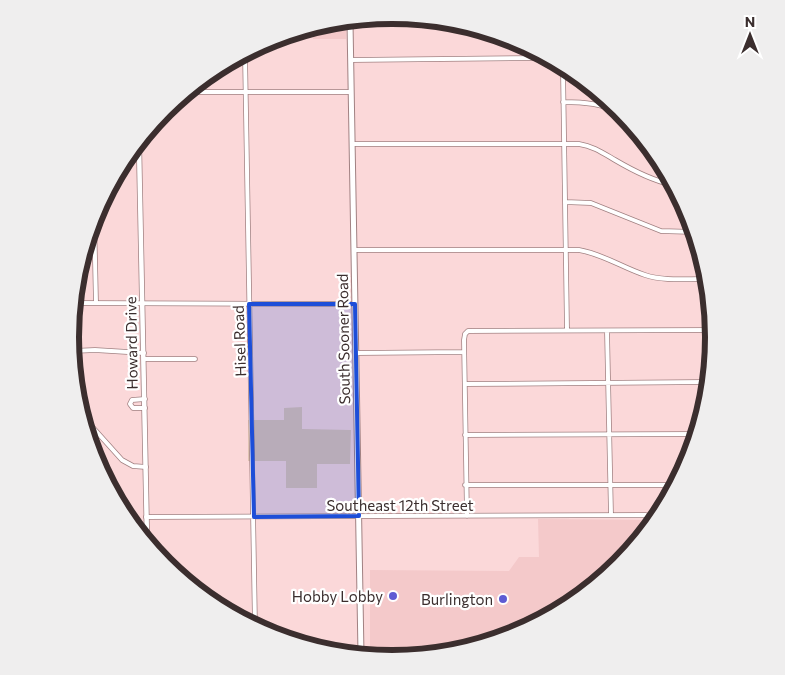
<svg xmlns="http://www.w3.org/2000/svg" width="785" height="675" font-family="Commissioner,sans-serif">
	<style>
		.built { fill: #f4c9ca }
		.green { fill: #dfc3b2 }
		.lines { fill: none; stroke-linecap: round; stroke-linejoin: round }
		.minor-casing { stroke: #a18182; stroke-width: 5.5 }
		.tertiary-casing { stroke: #a18182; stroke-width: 6 }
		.secondary-casing { stroke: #a18182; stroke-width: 7 }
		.minor { stroke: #fff; stroke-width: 4 }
		.tertiary { stroke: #fff; stroke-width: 4.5 }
		.secondary { stroke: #fff; stroke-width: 5 }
		.marked { fill: #1d4ed8; fill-opacity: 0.2; stroke: #1d4ed8; stroke-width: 4; stroke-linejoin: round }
		.poi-dot { fill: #5e5bd3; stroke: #fff; stroke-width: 2 }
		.labels { text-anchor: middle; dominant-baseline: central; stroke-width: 4.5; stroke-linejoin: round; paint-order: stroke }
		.street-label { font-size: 15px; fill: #3b2e2e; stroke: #fff }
		.poi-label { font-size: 15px; fill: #3b2e2e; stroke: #fff; text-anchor: end }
		.rim { fill: none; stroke: #3b2e2e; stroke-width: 6 }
	</style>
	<rect width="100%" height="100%" fill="#fbd8d9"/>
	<!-- built -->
	<path class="built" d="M346,24V39H313V31Z
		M538,519L651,520L620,566L516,636L392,660L370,656V570L509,571L519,557H539Z"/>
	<!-- green -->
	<path class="green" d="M302,407V429L351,430L350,464H317V488H286V461H248V420H284V408Z"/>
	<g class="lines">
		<defs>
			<path id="minor" d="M245,55L255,626
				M351,60L544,58
				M563,71L567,330
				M191,92H351
				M563,102C586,102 601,104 623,113
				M352,144H579C593,146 603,153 615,160C632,170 651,180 670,184
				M565,202L591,203L661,231L694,232
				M94,215L96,303
				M354,250H579C603,254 623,268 645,275C663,281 684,279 703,279
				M77,303L355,304
				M607,331L611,515
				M73,351L95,350L144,353
				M356,353L464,352
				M144,359H195
				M465,384L706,382
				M145,399L132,400L130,404L133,408H145
				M87,421L122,460L133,466L146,467
				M465,435L696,434
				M465,485H674
				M467,516L464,340L465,334L468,331L713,330
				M146,517L645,515L653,517"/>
			<path id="tertiary" d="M139,147L147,539"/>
			<path id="secondary" d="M350,23L361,654"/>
		</defs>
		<!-- minor casing -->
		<use href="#minor" class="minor-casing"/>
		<!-- tertiary casing -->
		<use href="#tertiary" class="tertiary-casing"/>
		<!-- secondary casing -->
		<use href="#secondary" class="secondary-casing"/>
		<!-- minor -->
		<use href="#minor" class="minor"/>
		<!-- tertiary -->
		<use href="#tertiary" class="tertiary"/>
		<!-- secondary -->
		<use href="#secondary" class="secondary"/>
	</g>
	<!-- marked area -->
	<path class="marked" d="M249,304H355L359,516L254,517Z"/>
	<!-- markers -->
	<g class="poi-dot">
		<circle cx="393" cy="596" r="5"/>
		<circle cx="503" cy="599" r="5"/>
	</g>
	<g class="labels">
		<!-- street labels -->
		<g class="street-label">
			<text transform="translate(343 339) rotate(-91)">South Sooner Road</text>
			<text transform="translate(239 341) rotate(-92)">Hisel Road</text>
			<text transform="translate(131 343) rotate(-91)">Howard Drive</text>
			<text x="400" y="505">Southeast 12th Street</text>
		</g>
		<!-- poi labels -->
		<g class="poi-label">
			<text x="383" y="596">Hobby Lobby</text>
			<text x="493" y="599">Burlington</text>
		</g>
	</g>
	<!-- crop -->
	<path d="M0 0H785V675H0ZM79 337a313 313 0 1 1 626 0a313 313 0 1 1-626 0Z" fill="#efeeee" fill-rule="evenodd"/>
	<path class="rim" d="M79 337a313 313 0 1 1 626 0a313 313 0 1 1-626 0Z"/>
	<!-- north arrow -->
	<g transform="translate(750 35)" stroke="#ffffff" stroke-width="4" paint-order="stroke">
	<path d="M0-4L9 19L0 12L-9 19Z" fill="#3b2e2e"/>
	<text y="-8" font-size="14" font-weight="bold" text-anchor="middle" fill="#3b2e2e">N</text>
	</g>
</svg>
